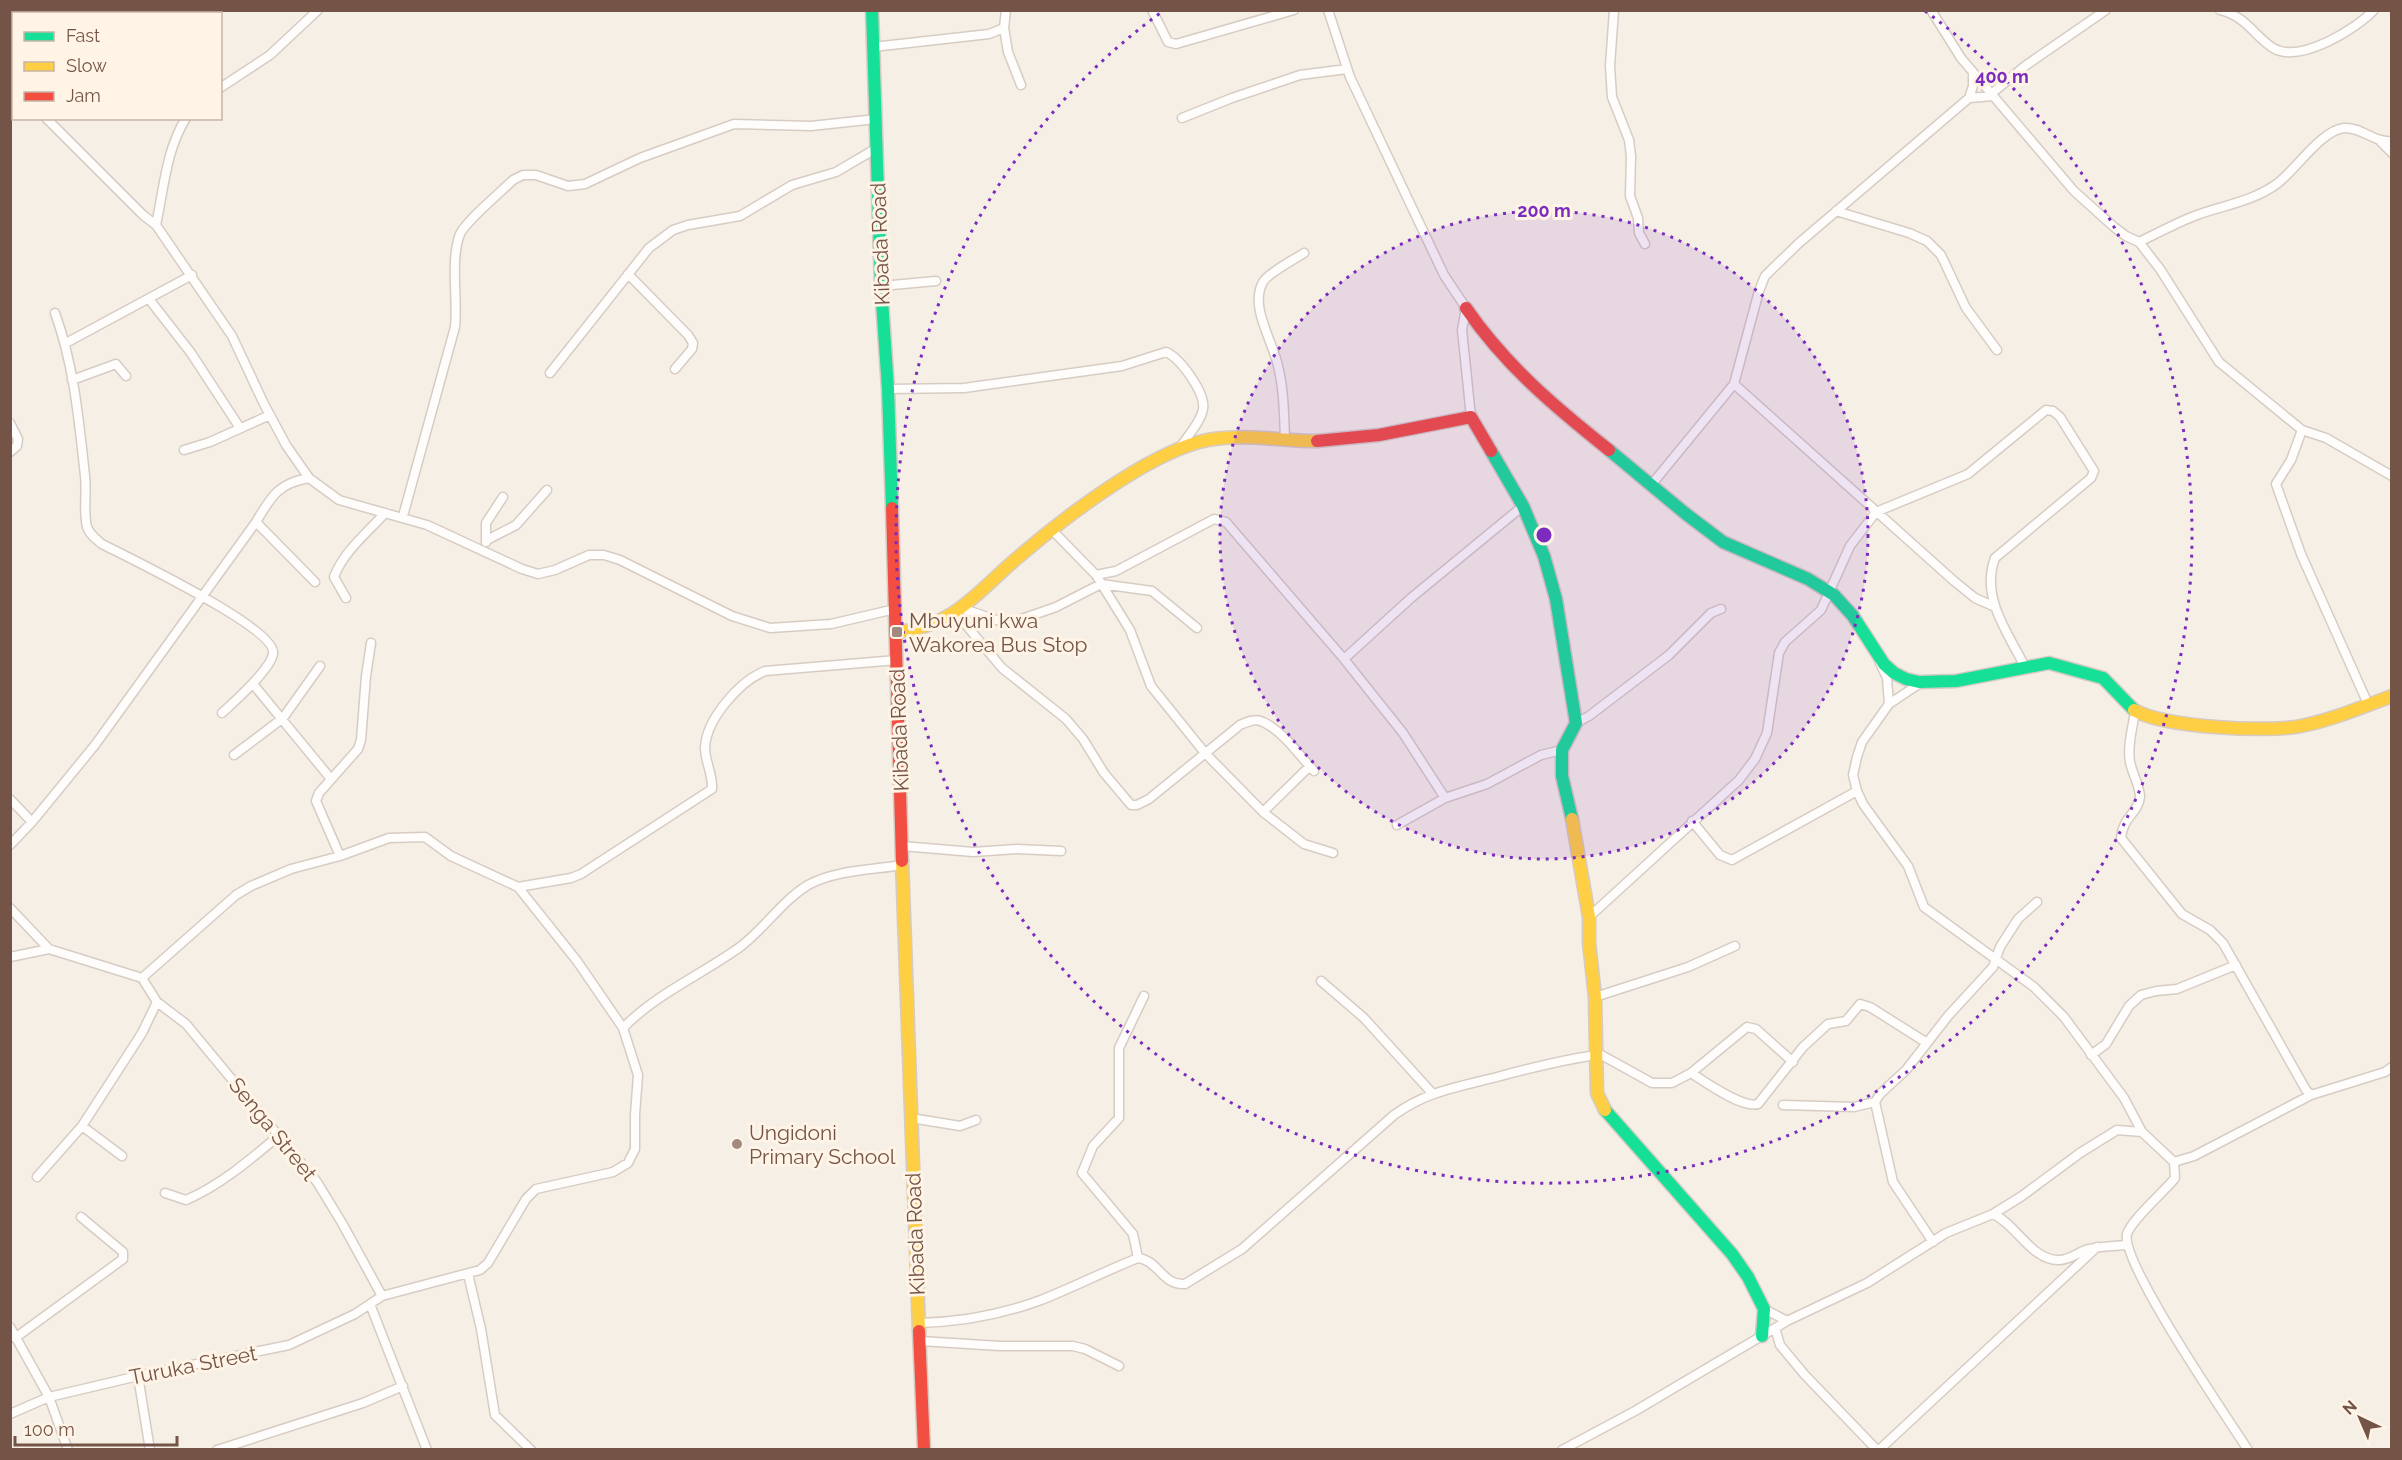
<svg xmlns="http://www.w3.org/2000/svg" width="2402" height="1460" font-family="Raleway,sans-serif">
	<style>
		.commercial { fill: #fae5dc }
		.lines { fill: none; stroke-linecap: round; stroke-linejoin: round }
		.street-casing { stroke: #d7ccc4; stroke-width: 11 }
		.fast-casing { stroke: #d6cbc3; stroke-width: 15 }
		.slow-casing { stroke: #d6cbc3; stroke-width: 15 }
		.jam-casing { stroke: #d6cbc3; stroke-width: 15 }
		.street { stroke: #fefdfb; stroke-width: 8 }
		.fast { stroke: #16e098; stroke-width: 12 }
		.slow { stroke: #ffcf43; stroke-width: 12 }
		.jam { stroke: #f24e42; stroke-width: 12 }
		.ring { fill: none; stroke: #7b2cbf; stroke-width: 3; stroke-dasharray: 3 6 }
		.poi-dot { fill: #a28a7f; stroke: #fff4e6; stroke-width: 2 }
		.labels { text-anchor: middle; dominant-baseline: central; stroke-width: 6; stroke-linejoin: round; paint-order: stroke }
		.street-label { font-size: 21px; fill: #745447; stroke: #fff4e6 }
		.poi-label { font-size: 21px; fill: #745447; stroke: #fff4e6; text-anchor: start }
		.centre { fill: #7b2cbf; stroke: #fff4e6; stroke-width: 3 }
		.ring-label { font-size: 18px; text-anchor: middle; font-weight: bold; fill: #7b2cbf; stroke: #fff4e6; stroke-width: 6; stroke-linejoin: round; paint-order: stroke }
	</style>
	<rect width="100%" height="100%" fill="#f6efe6"/>
	<!-- commercial -->
	<path class="commercial" d="M140,11V10L221,11L219,14L138,13Z"/>
	<g class="lines">
		<defs>
			<path id="street" d="M127,10L129,14
				M1152,10L1168,42L1176,44L1294,10
				M1328,10L1350,77L1444,275L1466,308L1462,330L1471,417
				M1614,10L1610,66L1612,97L1629,140L1631,156L1630,196L1638,218L1639,233L1645,244
				M1931,10L1961,58L2074,191L2114,227L2126,236L2139,242L2160,269L2219,362L2302,430L2291,460L2276,484L2301,554L2368,704
				M2220,10C2247,17 2253,35 2273,48C2300,64 2356,29 2374,10
				M1004,28L1008,52L1021,85
				M873,47L989,34L1004,28L1006,10
				M220,88L270,55L318,10
				M10,94H14
				M1991,94L2025,66L2106,10
				M1969,98L1993,96
				M46,118L143,215L156,225L232,336L264,404L286,445L309,478L339,500L427,525L522,569L538,574L555,570L589,555H604L620,560L732,616L770,628L831,624L895,609
				M1182,118L1232,98L1300,75L1347,69
				M2381,142L2392,153
				M1836,211L1909,233L1927,241L1941,255L1966,308L1997,350
				M156,225C164,188 166,150 186,118
				M2139,242C2158,233 2178,222 2197,215C2225,205 2254,201 2278,183C2296,169 2322,130 2344,128C2362,127 2374,143 2392,141
				M628,274L688,335L693,343L692,349L675,369
				M881,286L936,281
				M149,299L191,353L240,428
				M55,313C74,365 79,421 85,476C87,492 83,511 87,527C90,535 96,539 102,544C127,557 278,629 273,654C270,670 235,701 222,713
				M66,343L192,275
				M550,373L649,248L673,230L688,225L740,216L792,185L836,172L877,148
				M72,380L116,364L126,376
				M1734,384L1954,581L1975,598L1993,606
				M888,389L964,388L1122,366L1166,352C1180,358 1206,393 1203,409C1201,422 1186,438 1179,449
				M10,423L18,439L17,446L10,452
				M2302,430L2326,438L2392,476
				M1285,439C1284,415 1284,390 1278,366C1273,341 1249,307 1263,282C1268,273 1295,259 1304,253
				M184,450L210,442L270,415
				M1652,484L1734,384L1759,291L1765,276L1799,243L1969,98L1973,86V73
				M403,516L455,327C458,299 450,260 460,234C466,221 501,192 513,180L523,175H536L568,186L585,184L640,158L734,124L811,126L876,119
				M256,522L315,582
				M1052,530L1096,575L1116,571L1214,519L1226,522L1344,659L1403,733L1445,798L1487,784L1541,755L1562,750
				M487,540L516,525L547,490
				M486,542V523L503,497
				M1096,575L1130,630L1151,686L1205,753L1263,812L1304,844L1333,853
				M346,598L334,577C344,551 367,533 385,513
				M963,609C976,612 1000,623 1010,623L1056,607L1101,584L1152,591L1197,628
				M956,613L1002,668L1066,719L1083,739L1104,773L1131,805H1137L1149,799L1240,725C1247,722 1255,718 1263,722C1283,731 1299,755 1314,771
				M1344,659L1411,598L1523,506
				M1880,663L1887,678L1889,704L1862,742L1857,757L1853,775L1857,791L1863,804L1908,866L1924,907L2034,987L2064,1017L2124,1098L2142,1132
				M253,684L331,779
				M1889,704L1922,682
				M2135,711C2133,727 2127,745 2130,762C2132,773 2140,786 2140,797C2138,814 2123,816 2121,838L2182,914L2210,930L2223,943L2306,1090L2311,1095
				M1576,723L1589,716L1669,655L1711,613L1721,609
				M234,755L283,718L320,666
				M10,799L32,822
				M1263,812L1310,766
				M1692,821L1720,855L1732,860L1857,791
				M1397,825L1445,798
				M10,845L32,822L95,745L256,522C271,497 278,483 309,478
				M902,846L973,852L1017,849L1061,851
				M340,856L316,801L319,793L358,749L361,740L366,676L371,643
				M10,908L49,949
				M1589,917L1739,780L1755,759L1767,733L1779,653L1785,642L1821,610L1850,546L1876,512L1968,474L2046,410L2053,411L2060,417L2094,471L2091,478L1995,558C1980,598 2009,634 2026,669
				M10,957L49,949L142,978
				M142,978L236,895L251,886L291,869L340,856L389,838L425,837L451,856L518,887L571,878L581,874L712,789C713,774 705,762 705,748C706,719 740,681 765,671L897,660
				M142,978L157,1002L186,1024L317,1182L342,1223L382,1296
				M1321,981L1364,1018L1432,1093
				M1595,997L1688,967L1735,946
				M623,1028C656,994 701,975 740,947C764,929 782,901 808,885C835,870 872,870 902,865
				M1596,1052L1652,1083H1672L1691,1073L1747,1027L1756,1029L1793,1062
				M2091,1055L2106,1044L2129,1006L2141,995L2156,991L2177,989L2236,965
				M1691,1073C1705,1082 1743,1109 1758,1104L1803,1047L1828,1024L1846,1021L1860,1004L1870,1007L1927,1043
				M1783,1105L1854,1107L1875,1102
				M911,1118L960,1126L976,1120
				M122,1156L82,1126L142,1033L157,1002
				M2174,1162L2175,1178C2164,1192 2132,1219 2127,1234C2120,1262 2227,1417 2248,1450
				M37,1177L82,1126
				M165,1193L186,1200C219,1186 250,1160 277,1137
				M1993,1214C2016,1224 2032,1261 2059,1260C2071,1260 2079,1251 2089,1249C2101,1246 2114,1246 2126,1245
				M1933,1242L1893,1182L1875,1102L1880,1094L1906,1070L1948,1016L1993,967L2000,947L2018,919L2037,902
				M1138,1258L1133,1234L1082,1173L1093,1146L1119,1118V1048L1144,996
				M468,1274L481,1329L495,1415L531,1450
				M370,1304L427,1450
				M1764,1309L1787,1321
				M919,1323C960,1322 1003,1314 1041,1300C1074,1287 1105,1271 1138,1258C1158,1260 1163,1286 1185,1284L1242,1249L1394,1115C1427,1091 1458,1087 1497,1077C1530,1068 1562,1060 1596,1055
				M10,1327L49,1397L10,1414
				M1775,1328L1780,1345L1804,1374L1877,1450
				M15,1338L123,1259V1252L81,1217
				M920,1341L1000,1346H1073L1085,1349L1119,1366
				M138,1376L150,1450
				M68,1450L49,1397L138,1376L289,1345L355,1314L382,1296L480,1270L488,1263L526,1199L536,1189L613,1172L628,1163L635,1149V1115L638,1075L623,1028L577,961L518,887
				M217,1450L363,1403L403,1386
				M1562,1450L1635,1411L1787,1321L1867,1283L1946,1233L1993,1214L2022,1196L2080,1153L2117,1130L2142,1132L2174,1162L2194,1156L2311,1095L2385,1072L2392,1067
				M1879,1450L2097,1247"/>
			<path id="fast" d="M872,10L881,286L888,389L892,508
				M1609,450L1686,514L1723,542L1808,579L1834,595L1853,616L1884,664L1894,673L1906,679L1919,682L1956,681L2049,663L2103,678L2134,710
				M1491,451L1523,506L1544,556L1556,599L1576,723L1562,750V776L1572,819
				M1605,1110L1732,1254L1748,1277L1764,1309L1762,1336"/>
			<path id="slow" d="M897,632C957,626 979,589 1022,554C1065,517 1144,457 1199,442C1238,432 1278,441 1317,441
				M2134,710C2162,727 2268,733 2301,726C2332,720 2362,707 2392,696
				M1572,819L1589,917V942L1595,997L1597,1093L1605,1110
				M902,861L919,1331"/>
			<path id="jam" d="M1466,308C1505,365 1555,407 1609,450
				M1317,441L1379,435L1471,417L1491,451
				M892,508L902,861
				M919,1331L924,1450"/>
		</defs>
		<!-- street casing -->
		<use href="#street" class="street-casing"/>
		<!-- fast casing -->
		<use href="#fast" class="fast-casing"/>
		<!-- slow casing -->
		<use href="#slow" class="slow-casing"/>
		<!-- jam casing -->
		<use href="#jam" class="jam-casing"/>
		<!-- street -->
		<use href="#street" class="street"/>
		<!-- fast -->
		<use href="#fast" class="fast"/>
		<!-- slow -->
		<use href="#slow" class="slow"/>
		<!-- jam -->
		<use href="#jam" class="jam"/>
	</g>
	<!-- distance rings -->
	<circle cx="1544" cy="535" r="324" fill="#7b2cbf" fill-opacity=".12"/>
	<g class="ring">
		<circle cx="1544" cy="535" r="324"/>
		<path d="M1925 11A648 648 0 1 1 1163 11"/>
	</g>
	<!-- markers -->
	<g class="poi-dot">
		<rect x="891" y="626" width="12" height="12" rx="3"/>
		<circle cx="737" cy="1144" r="6"/>
	</g>
	<g class="labels">
		<!-- street labels -->
		<g class="street-label">
			<text transform="translate(880 244) rotate(-92)">Kibada Road</text>
			<text transform="translate(899 730) rotate(-92)">Kibada Road</text>
			<text transform="translate(273 1129) rotate(51)">Senga Street</text>
			<text transform="translate(915 1234) rotate(-92)">Kibada Road</text>
			<text transform="translate(193 1365) rotate(-11)">Turuka Street</text>
		</g>
		<!-- poi labels -->
		<g class="poi-label">
			<text x="909" y="620">Mbuyuni kwa<tspan x="909" dy="24">Wakorea Bus Stop</tspan></text>
			<text x="749" y="1132">Ungidoni<tspan x="749" dy="24">Primary School</tspan></text>
		</g>
	</g>
	<circle cx="1544" cy="535" r="9" class="centre"/>
	<g class="ring-label">
		<text x="2002" y="83">400 m</text>
		<text x="1544" y="217">200 m</text>
	</g>
	<!-- border -->
	<rect width="2402" height="1460" fill="none" stroke="#745447" stroke-width="24"/>
	<!-- legend -->
	<rect x="12" y="12" width="210" height="108" fill="#fff4e6" stroke="#c7b4a6" stroke-width="1.5"/>
	<rect x="24" y="32" width="30" height="9" fill="#16e098" stroke="#c7b4a6" stroke-width="1.5"/>
	<text x="66" y="42" font-size="18" fill="#745447">Fast</text>
	<rect x="24" y="62" width="30" height="9" fill="#ffcf43" stroke="#c7b4a6" stroke-width="1.5"/>
	<text x="66" y="72" font-size="18" fill="#745447">Slow</text>
	<rect x="24" y="92" width="30" height="9" fill="#f24e42" stroke="#c7b4a6" stroke-width="1.5"/>
	<text x="66" y="102" font-size="18" fill="#745447">Jam</text>
	<!-- north arrow -->
	<g transform="translate(2360 1418) rotate(316)" stroke="#fff4e6" stroke-width="4.5" paint-order="stroke">
	<path d="M0-4.5L10 22L0 15L-10 22Z" fill="#745447"/>
	<text y="-9" font-size="16" font-weight="bold" text-anchor="middle" fill="#745447">N</text>
	</g>
	<!-- scale -->
	<path d="M15 1436v9h162v-9" fill="none" stroke="#745447" stroke-width="3"/>
	<text x="24" y="1436" font-size="18" fill="#745447" stroke="#fff4e6" stroke-width="4.5" paint-order="stroke">100 m</text>
</svg>
